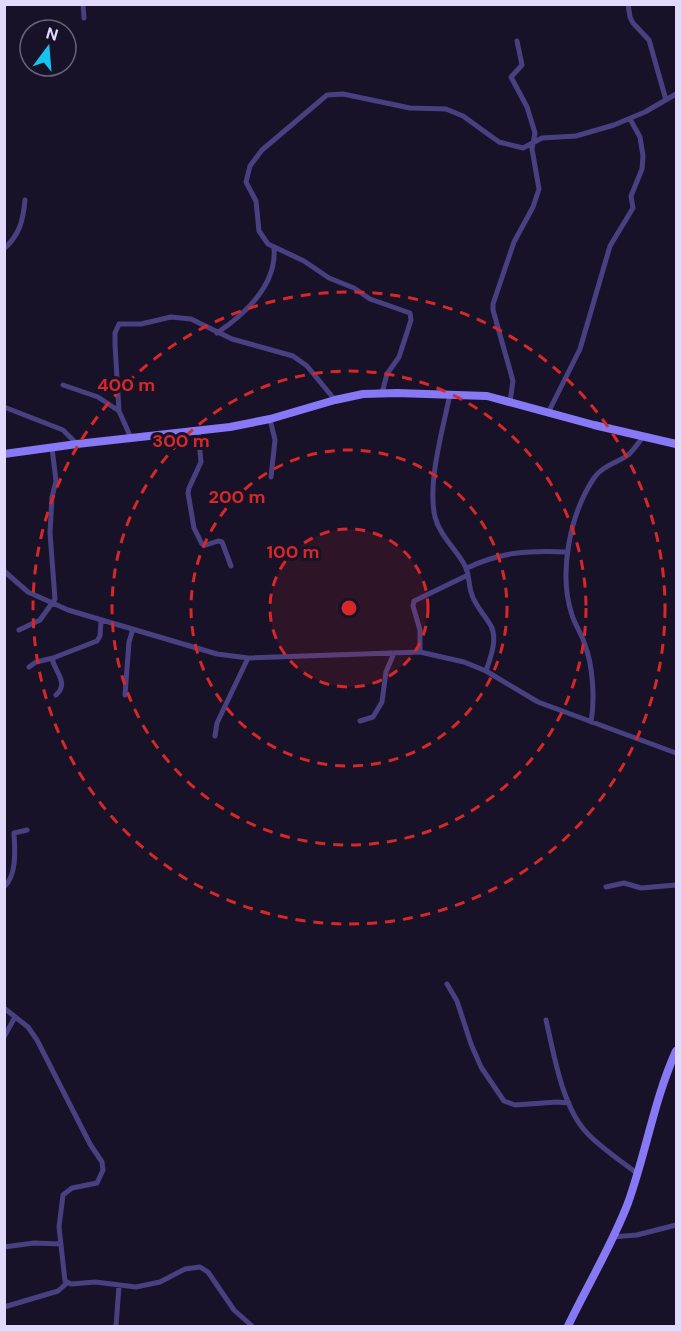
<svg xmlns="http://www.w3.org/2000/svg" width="681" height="1331" font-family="'DM Sans',sans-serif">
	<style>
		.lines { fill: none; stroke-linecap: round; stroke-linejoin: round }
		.street { stroke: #494082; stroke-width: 5 }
		.secondary { stroke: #8778f5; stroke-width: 8 }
		.ring { fill: none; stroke: #d62828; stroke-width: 3; stroke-dasharray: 10 8 }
		.centre { fill: #d62828; stroke: #171227; stroke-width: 3 }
		.ring-label { font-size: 18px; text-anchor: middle; font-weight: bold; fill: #d62828; stroke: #171227; stroke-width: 6; stroke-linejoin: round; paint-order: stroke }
	</style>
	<rect width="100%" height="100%" fill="#171227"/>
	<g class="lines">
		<!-- street -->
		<path class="street" d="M83,4L84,18
			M628,4L630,17L633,23L649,40L666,100
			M4,249C20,234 23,221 25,200
			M217,333C245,314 277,285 274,248
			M63,385L98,397L119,411
			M382,393L387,374L399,357L411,320L410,313L370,299L354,288L329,278L304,261L268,244L259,231L256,201L246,182L250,166L262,150L327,95L343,94L410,108L446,109L463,116L499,142L523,148L542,138L576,136L614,125L645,112L676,94
			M450,394C443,429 427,483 435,517C440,536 455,548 464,564C470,573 468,585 472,595C476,607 485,615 491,626C498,639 490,659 486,671
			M510,402L513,381L493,310V304L514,242L533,207L539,189L532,149L535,133L527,107L511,77L522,65L517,41
			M4,407L63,430L77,444
			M548,413L580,349L610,246L633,208L631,196L642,169L643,156L640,137L630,119
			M270,419L275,440L271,477
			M198,431L201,462L189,488L188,493L194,528L202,544L206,545L218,541L222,542L231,566
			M131,438L119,411L115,345V333L119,324H141L171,317L191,319L232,339L293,356L307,366L335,400
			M467,568C501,552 529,550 567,552
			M4,571L28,592L68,610L217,654L248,658L420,652L464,662L486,671L538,702L676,753
			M19,630L40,620L55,599L50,533L52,497L56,481L52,448
			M420,652V630L413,606L414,601L468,575
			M29,667L36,662L53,658
			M56,695C68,684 58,675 53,662V658L97,641L100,636L101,622
			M125,695L129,642L133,629
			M360,721L373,717L382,702L386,672L394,653
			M591,722C595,700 593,666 585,645C582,634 575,625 572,615C558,573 570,514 594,478C602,466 617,463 628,455C634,450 638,443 643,437
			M215,736L217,723L248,658
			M4,887C17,876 15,849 14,833L27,830
			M606,887L624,883L641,888L676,885
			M447,984L457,1001L471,1044L481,1067L504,1101L515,1105L557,1102L569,1103
			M4,1008L28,1027L37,1040L90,1144L102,1162L103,1170L97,1183L72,1188L63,1195L59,1227L65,1281L71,1284L95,1282L136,1287L160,1282L185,1269L200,1267L208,1272L234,1310L252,1326
			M546,1020C554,1054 562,1107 587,1133C601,1148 621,1161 638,1174
			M4,1037L15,1017
			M612,1237L637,1235L676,1225
			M4,1247L34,1243L61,1244
			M4,1307L58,1291L67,1283
			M116,1326L119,1286"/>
		<!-- secondary -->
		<path class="secondary" d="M4,454L77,444L230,427L270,419L335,400L363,394L397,393L487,396L594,425L676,444
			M568,1326C587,1286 612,1245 628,1203C646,1153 654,1100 676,1051"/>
	</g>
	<!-- distance rings -->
	<circle cx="349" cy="608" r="79" fill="#d62828" fill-opacity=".12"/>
	<g class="ring">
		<circle cx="349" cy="608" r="79"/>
		<circle cx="349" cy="608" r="158"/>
		<circle cx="349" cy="608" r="237"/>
		<circle cx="349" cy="608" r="316"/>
	</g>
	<circle cx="349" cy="608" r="9" class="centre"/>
	<g class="ring-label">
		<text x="126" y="391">400 m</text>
		<text x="181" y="447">300 m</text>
		<text x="237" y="503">200 m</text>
		<text x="293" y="558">100 m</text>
	</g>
	<!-- border -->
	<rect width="681" height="1331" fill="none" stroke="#e1dafc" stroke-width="12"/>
	<!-- north arrow -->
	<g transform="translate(48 48) rotate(16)"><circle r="28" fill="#171227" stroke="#68627c" stroke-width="1.5"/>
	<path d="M0-4.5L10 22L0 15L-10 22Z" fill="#14c4ee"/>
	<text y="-9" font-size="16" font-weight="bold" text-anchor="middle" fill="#e1dafc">N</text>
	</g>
</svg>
